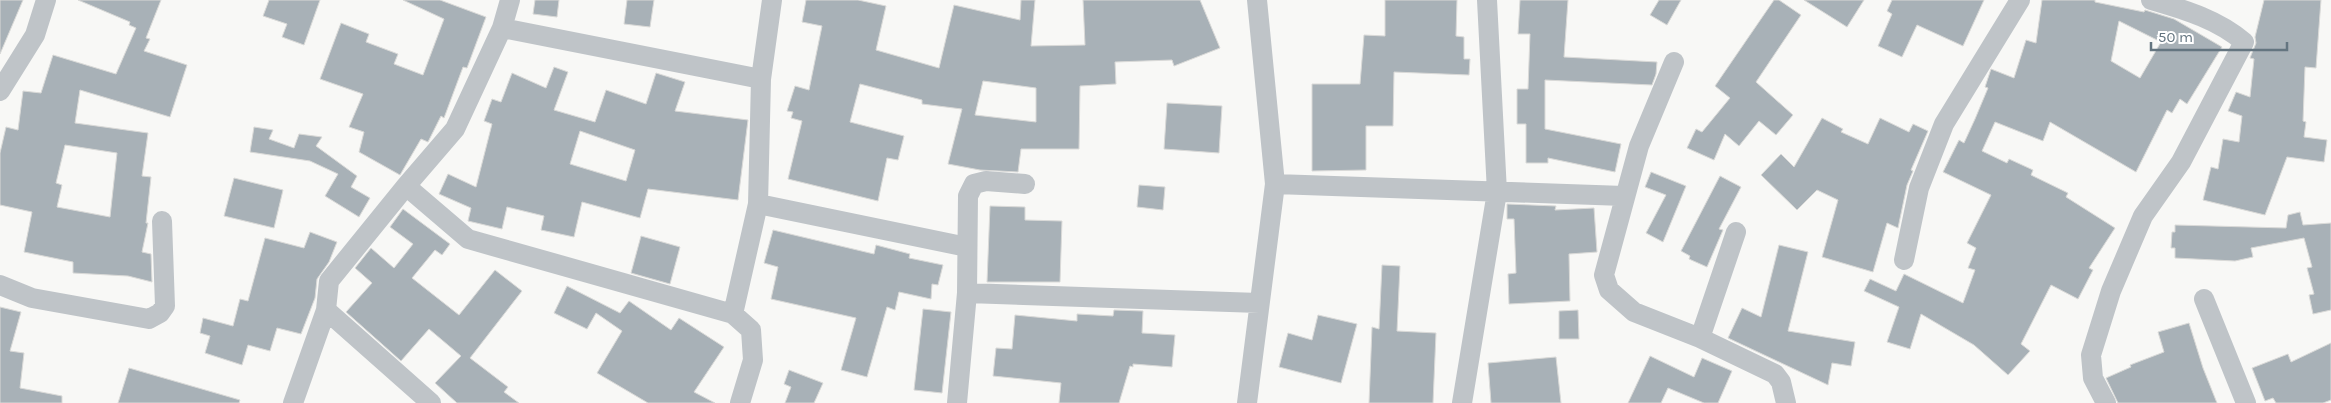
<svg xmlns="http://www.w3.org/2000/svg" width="2331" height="403" font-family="Karla,sans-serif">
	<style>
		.building { fill: #a8b1b7; stroke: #dadad8; fill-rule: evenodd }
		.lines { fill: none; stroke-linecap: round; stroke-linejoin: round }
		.minor { stroke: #bfc4c8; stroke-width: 20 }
	</style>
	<rect width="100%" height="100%" fill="#f8f8f6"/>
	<!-- building -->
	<path class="building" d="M0,0H23L0,54Z
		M78,0H161L146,38L150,39L144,51L187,65L170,117L80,90L75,123L148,133L142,176L151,177L146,223H148L142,252L151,254L152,282L128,276L73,273V262L24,252L32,212L0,205V153L6,127L18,130L23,91L41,93L53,55L116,74L136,28L129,25L130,22ZM65,145L117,153L110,217L57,207L62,185L56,183Z
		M269,0H320L304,45L282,37L287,24L263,16Z
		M403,0H440L486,17L467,68L463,67L444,118L441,116L428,142L421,139L400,175L359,152L364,132L349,127L363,94L320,79L341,23L369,34L366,42L398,54L394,64L423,75L444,19Z
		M535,0H559L557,17L533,14Z
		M627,0H654L650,27L624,24Z
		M806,0H858L886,6L876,50L939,68L954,5L1020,20L1021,0H1035L1031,46L1085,45L1083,0H1200L1220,48L1174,66L1172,60L1115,62L1116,84L1080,86L1079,149H1021L1018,172L980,170L948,164L962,109L922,104V100L860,84L850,122L904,136L898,160L887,158L878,201L788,179L802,121L791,118L793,112L787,111L795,86L809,90L822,26L802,22ZM983,81L1036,88V122L975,115Z
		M1385,0H1457L1456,36L1464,37V59H1470L1469,75L1394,72L1393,126H1366V170L1312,171V84H1360L1364,35L1385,36Z
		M1520,0H1568L1564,57L1657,62L1656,74L1652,85L1545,80V129L1621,144L1615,172L1548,158V163H1526V124H1517V89H1528L1530,34H1518Z
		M1659,0H1681L1667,25L1650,15Z
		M1774,0H1779L1801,15L1756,82L1793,115L1776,135L1759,121L1739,146L1725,134L1714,160L1687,148L1696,129L1702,132L1730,98L1715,86Z
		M1804,0H1864L1847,27Z
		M1892,0H1984L1963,46L1917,25L1902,57L1878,46L1892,14L1887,11Z
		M2042,0H2095V2L2144,12L2145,10L2174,19L2222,47L2187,104L2180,99L2172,113L2167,110L2136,172L2050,122L2043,141L1995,122L1982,151L2007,163L2009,159L2033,170L2031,175L2068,193L2066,197L2115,228L2089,268L2093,270L2078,299L2051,285L2021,344L2030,351L2008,375L1974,345L1921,314L1910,349L1887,342L1899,307L1864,291L1870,279L1896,291L1904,274L1963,303L1975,270L1968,268L1976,248L1967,243L1991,195L1943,172L1959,140L1964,143L1975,119L1988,88L1985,87L1991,69L2014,78L2026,40L2036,43ZM2119,21L2161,42L2140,78L2111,61Z
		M2264,0H2321L2316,68L2305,67L2303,121L2306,122L2304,137L2327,140L2324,162L2287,157L2265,215L2203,200L2211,167L2218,169L2223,139L2239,142L2242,116L2228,111L2236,92L2250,97L2254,59L2250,58L2256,43L2255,37Z
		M554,67L568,72L554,110L595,122L606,90L646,104L656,73L685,82L675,111L748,120L738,200L648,189L640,218L582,202L574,237L541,230L544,216L507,207L502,229L468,221L471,208L439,194L448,174L476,187L492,124L484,121L492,99L501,102L512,73L546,88ZM580,131L635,150L626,181L570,164Z
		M1167,103L1222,106L1219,153L1164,149Z
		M1822,118L1843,129L1841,132L1868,144L1880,118L1909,132L1913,124L1928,131L1911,170L1913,171L1907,185L1898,228L1887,223L1873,272L1822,257L1838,200L1817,190L1797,210L1761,175L1781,154L1794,167Z
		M254,127L273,130L269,139L294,148L299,134L322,137L316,146L357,176L351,187L370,198L359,217L325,196L338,174L310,161L250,152Z
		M1651,172L1686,186L1663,242L1646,233L1666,195L1645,187Z
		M1720,176L1741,187L1719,229L1723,230L1707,267L1689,259L1690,256L1681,251Z
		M234,178L283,190L274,228L224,216Z
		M1139,185L1165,187L1163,210L1137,207Z
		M1507,204L1556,206L1555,210L1594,208L1597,252L1569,254L1570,301L1509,304L1508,274L1516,273L1514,219H1507Z
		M990,206L1025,207V220L1062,221L1060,282H987Z
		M403,209L450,244L442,255L435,250L412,278L459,315L495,270L522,291L470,358L508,387L504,392L519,403H457L435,383L461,356L429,329L401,361L346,312L372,283L355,268L371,248L394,268L413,244L390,227Z
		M2300,212L2303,225L2331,223V310L2313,314L2309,295L2314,294L2307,268L2312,267L2304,238L2251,248L2253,257L2235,261L2175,258V248H2171L2172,232H2175V225L2286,228L2288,215Z
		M773,230L874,254L876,245L910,254L909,258L943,265L938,285L932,284L931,299L899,292L895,310L887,307L867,377L841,370L856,318L771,299L778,267L764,263Z
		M310,232L337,242L329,262L317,279L315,298L301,334L277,328L270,351L248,345L242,365L205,353L210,336L200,333L203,318L233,326L240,299L248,301L265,238L304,248Z
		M641,236L680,247L670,284L631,273Z
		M1779,245L1808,252L1788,331L1855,342L1851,366L1832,363L1828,385L1728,338L1742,308L1761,317Z
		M1382,265L1400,266L1397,331L1436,333L1433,403H1369L1372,327L1379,329Z
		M567,286L620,313L629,301L671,330L679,318L724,347L694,392L715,403H648L597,373L622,331L596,313L587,329L554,313Z
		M0,307L21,312L10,351L24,353L20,388L62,396V403H0Z
		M923,309L951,312L942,393L914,390Z
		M1114,310L1143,311L1142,333L1175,335L1172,367L1133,364V367L1130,366L1119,403H1059L1061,383L993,376L996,348L1012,349L1015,315L1077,321V314L1113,316Z
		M1578,310L1579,339H1559V311Z
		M1318,315L1357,324L1341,383L1279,367L1288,333L1312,340Z
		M2189,323L2203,368L2217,403H2118L2106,378L2131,367L2130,365L2164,352L2158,332Z
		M2331,343V400L2323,403H2276L2273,398L2265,401L2252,368L2288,354L2291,362Z
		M1650,356L1694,377L1702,358L1732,371L1718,403H1704L1668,388L1661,403H1628Z
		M1556,357L1561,403H1491L1488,363Z
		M129,368L240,400L239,403H118Z
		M789,370L823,383L814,403H785L791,387L784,384Z"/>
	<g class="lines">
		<!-- minor -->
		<path class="minor" d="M502,28L761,79
			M1674,62L1639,146L1604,275L1609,290L1634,312L1700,338L1775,374L1781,382L1786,403
			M0,91L35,35L46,0
			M1275,184L1624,196
			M406,186L468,239L733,314L751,330L753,360L740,403
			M758,204L967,247
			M1904,260L1919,188L1944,124L2020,0
			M0,285L32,298L149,319L160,313L165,306L162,221
			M967,293L1259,303
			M2204,299L2246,403
			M326,310L431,403
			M733,314L758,204L761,79L772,0
			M1700,338L1736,232
			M293,403L326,310L329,281L406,186L455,129L502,28L510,0
			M957,403L967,293L968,196L974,184L986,181L1025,184
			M1247,403L1275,184L1257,0
			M1462,403L1497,192L1487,0
			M2106,403L2093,378L2091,355L2111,291L2143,216L2181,162L2244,42C2217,19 2185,10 2151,0"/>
	</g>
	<!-- scale -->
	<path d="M2151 42v8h136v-8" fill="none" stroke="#647580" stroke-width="2.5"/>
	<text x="2158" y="42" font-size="15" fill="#647580" stroke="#ffffff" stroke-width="4" paint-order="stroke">50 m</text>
</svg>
